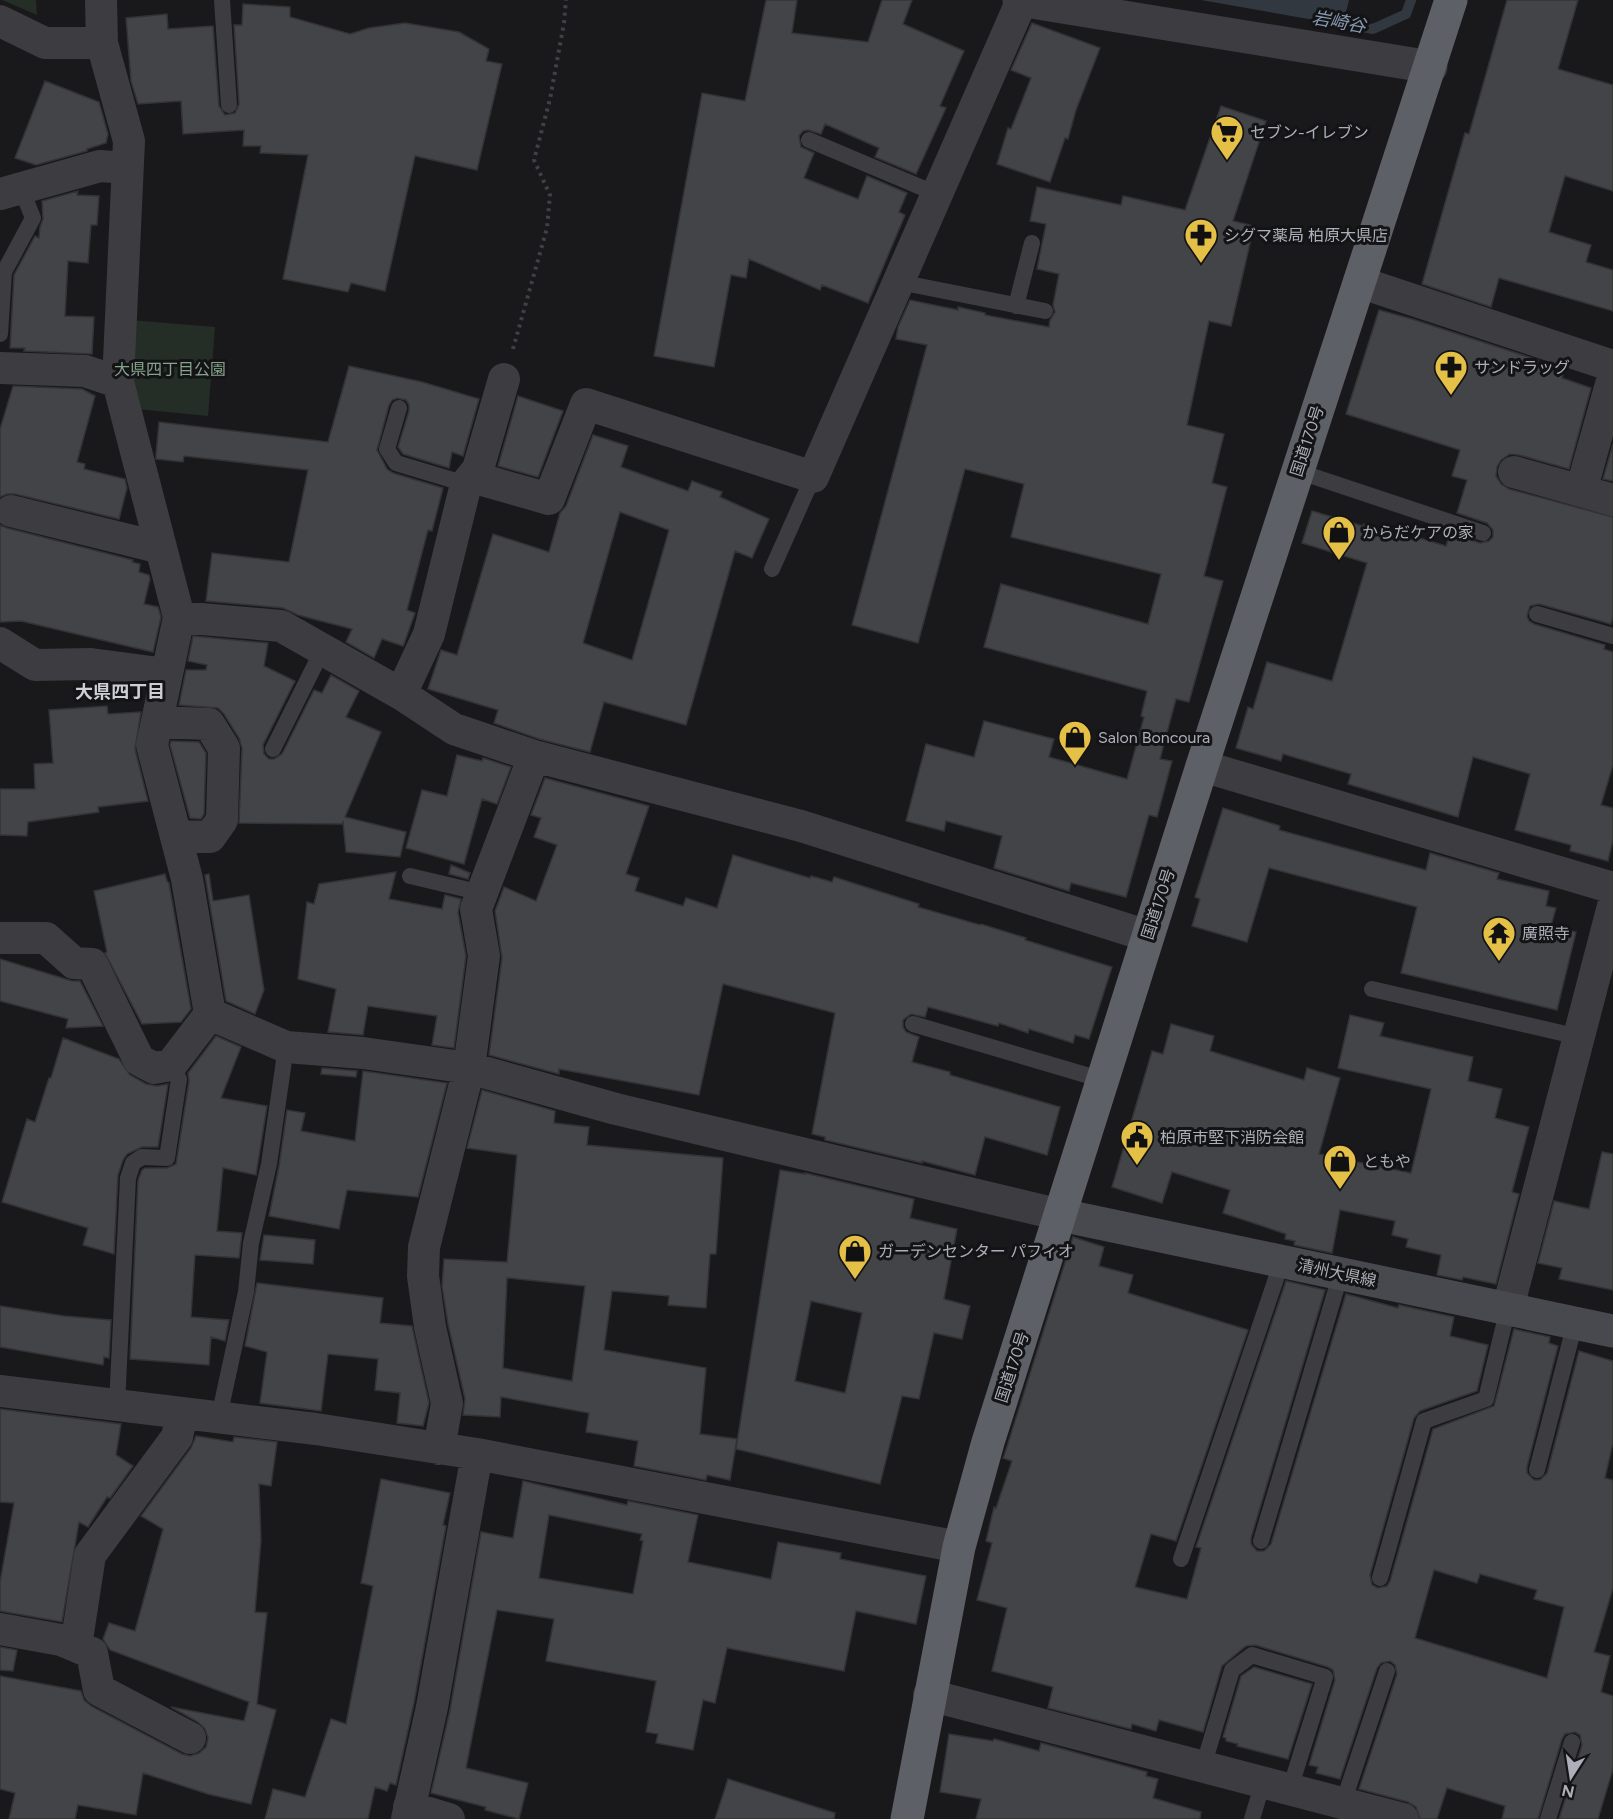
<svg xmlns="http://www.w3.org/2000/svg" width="1613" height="1819" font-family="Figtree,'Noto Sans JP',sans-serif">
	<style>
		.green { fill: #252d27 }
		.water { fill: #313840 }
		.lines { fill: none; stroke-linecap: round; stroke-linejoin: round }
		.stream { stroke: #313840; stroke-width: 10 }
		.building { fill: #434447; stroke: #333336; stroke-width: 1.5; fill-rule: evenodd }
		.path { stroke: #404146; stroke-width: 4; stroke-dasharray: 3 4.5; stroke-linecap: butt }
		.service { stroke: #3c3c41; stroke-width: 16 }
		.minor { stroke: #3c3c41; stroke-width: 32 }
		.tertiary { stroke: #3c3c41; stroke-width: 33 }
		.secondary { stroke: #48494f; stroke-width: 33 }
		.trunk { stroke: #5e6067; stroke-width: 33 }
		.labels { text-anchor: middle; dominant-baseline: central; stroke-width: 6; stroke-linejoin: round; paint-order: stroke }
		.poi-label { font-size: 16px; fill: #acafb9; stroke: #141416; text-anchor: start }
		.park-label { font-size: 16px; fill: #85a38a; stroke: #141416 }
		.street-label { font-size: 16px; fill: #acafb9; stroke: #141416 }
		.water-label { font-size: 18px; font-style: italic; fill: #8699b1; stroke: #141416 }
		.neighbourhood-label { font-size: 18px; font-weight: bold; fill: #cdced6; stroke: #141416 }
	</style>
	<rect width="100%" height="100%" fill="#19191b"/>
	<!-- green -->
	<path class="green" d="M2,0H36L37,15Z
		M130,320L215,327L208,416L137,409L128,378Z"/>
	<!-- water -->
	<path class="water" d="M1201,0H1349L1343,25Z"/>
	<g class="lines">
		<!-- stream -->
		<path class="stream" d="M1332,21L1373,29L1406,14L1411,0"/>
	</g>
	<!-- building -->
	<path class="building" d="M766,0H797L792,33L868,42L882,0H912L903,24L964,51L940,106L946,108L916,174L875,157L879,148L825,124L821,134L808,130L803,131L799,136L801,147L814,153L804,178L858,199L867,176L907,193L899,212L905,215L868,303L822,285L820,290L749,259L746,278L731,275L714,367L654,356L702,93L745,101Z
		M1507,0H1578L1558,69L1613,85V191L1565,176L1549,232L1591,245L1586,262L1613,270V311L1499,278L1491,307L1422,284L1465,133L1469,134Z
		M243,4L290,7V17L350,34L369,28L405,23L459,32L489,49L486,61L502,64L477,170L415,156L385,291L351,283L348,292L283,279L308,155L260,153L261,146H243L244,130L183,134L181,101L138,104L131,81L126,18L167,14L168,29L213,26L219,106L225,115L235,113L239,104L234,25H242Z
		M1032,23L1100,48L1076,110L1068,139L1065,138L1050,182L997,164L1008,128L1011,129L1031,78L1011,70Z
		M45,81L99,102L108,134L106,143L87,149V151L36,165L15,158Z
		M1221,106L1266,121L1233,221L1254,226L1231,326L1209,321L1187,425L1224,434L1212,483L1227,487L1204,576L1223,581L1189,702L1176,699L1160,759L1172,761L1157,817L1149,815L1126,897L1071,883L1069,891L994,868L1002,836L946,821L944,831L906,821L926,744L974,757L984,721L1054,739L1049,757L1127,779L1144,717L1141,716L1147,691L984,647L1001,584L1148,624L1161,574L1011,537L1024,484L965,469L918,643L852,625L927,345L896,339L898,327L910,300L958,310V307L985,313V315L1049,327L1050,320L1055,312L1053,305L1059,274L1037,269L1046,224L1030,221L1037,187L1121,205L1123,196L1185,210Z
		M78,191L77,195L99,196L97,225H91L88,263L68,261L65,316L94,317L92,354L24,351L25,348H10L14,275L35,236L39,238L40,227L43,219L42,201Z
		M1379,310L1412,319L1538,360L1537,366L1563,374L1562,378L1591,388L1569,469L1519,455L1510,454L1501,460L1497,467L1496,476L1501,484L1509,489L1613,517V617L1611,624L1539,604L1530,606L1527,616L1529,621L1534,624L1605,645L1604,649L1613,652V765L1601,805L1613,808V840L1608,861L1570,851L1571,845L1515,830L1530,774L1473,757L1458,817L1348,784L1351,774L1283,754L1281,761L1236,748L1248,707L1253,709L1267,662L1332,681L1367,563L1302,543L1312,511L1363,526L1364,524L1415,540L1416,537L1446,546L1450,533L1480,543L1489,541L1493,537V530L1487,523L1457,513L1467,480L1452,476L1460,450L1346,414Z
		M349,366L422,382L479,399L463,456L452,452L449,468L403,454L398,447L409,411V405L406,400L397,398L392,400L389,405L377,450L387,469L393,473L443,488L432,531L428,530L407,610L415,613L404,644L403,646L382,639L374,658L346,642L352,629L298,615L283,608L206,601L212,553L289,562L308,470L184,456L183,462L156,459V455L159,422L328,442Z
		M13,386L82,389L95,396L77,462L85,464L84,469L125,479L127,488L119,519L15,494H7L0,497V429Z
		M518,396L563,411L538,477L498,466Z
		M593,435L628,446L621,467L688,491L692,481L722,492L720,497L769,519L752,558L735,551L686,725L604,702L590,752L539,739L494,723L498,710L428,689L441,650L457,655L493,534L549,552L560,513L566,506ZM620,512L669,530L632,660L583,643Z
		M1613,444V481L1603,479Z
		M0,525L7,528L133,560L132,562L140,564L139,572L149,575L150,579L144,604L158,607L161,617L153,652L21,621L0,622Z
		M193,636L268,643L264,666L295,681L263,745L264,754L269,759H274L282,754L314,690L322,693L331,675L359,691L346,717L381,732L345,817L406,832L400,857L346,852L343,822L342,824L239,823L242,748L239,738L224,714L218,708L179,705L186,670H206L207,665L188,661Z
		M107,706L108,714L141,712L135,749L148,801L98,807L99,812L28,822L27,836L0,835V789H35L34,764L53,763L49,710Z
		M171,741L199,742L206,753L204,814L201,819L190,818L170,745Z
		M457,755L482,761L483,758L511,767L497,804L482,799L464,864L406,848L422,790L447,796Z
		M545,778L649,806L626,874L639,878L635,891L683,906L686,898L717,908L733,855L810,878L811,876L832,882L834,877L919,904L918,907L980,925L981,924L1026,938L1025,940L1112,967L1089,1039L1075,1035L1073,1043L1029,1029L1028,1033L999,1023L998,1026L928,1007L925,1017L911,1014L903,1020V1027L906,1032L919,1037L912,1062L950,1072V1075L1060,1107L1047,1155L985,1137L975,1175L922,1161V1163L825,1140V1137L812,1134L835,1013L723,984L699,1095L559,1069V1074L489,1055L502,958L495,911L504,887L536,901L557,845L534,837L541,818L531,815Z
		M1223,808L1280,826L1279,830L1426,870L1430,853L1499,873L1497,879L1549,891L1546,906L1556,908L1551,926L1576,932L1557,1010L1401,973L1417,907L1269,868L1247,942L1192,926L1200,899L1195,897Z
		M451,865L470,873L468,879L449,874Z
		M396,872L389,899L442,909L445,895L461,899L458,912L466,956L454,1048L432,1045L437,1016L368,1006L363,1035L328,1032L336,989L298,979L307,902L314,904L319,884Z
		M165,874L167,881L169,883L191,1009L181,1022L142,1024L105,953L107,952L94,891Z
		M209,874L213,901L249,895L264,990L255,1014L226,1001L205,875Z
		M0,959L72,981H80L103,1026L66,1028L68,1019L0,1001Z
		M1350,1015L1384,1023L1380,1036L1473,1057L1468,1081L1502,1089L1495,1118L1529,1127L1512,1192L1519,1194L1496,1284L1463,1277L1462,1280L1437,1275L1441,1255L1406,1247L1408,1239L1392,1235L1395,1221L1340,1210L1332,1253L1294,1245L1295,1241L1285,1239L1286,1234L1223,1213L1230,1190L1172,1172L1162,1203L1112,1187L1152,1051L1163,1054L1171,1024L1214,1036L1210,1051L1304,1080L1307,1068L1340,1078L1319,1154L1411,1173L1431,1089L1338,1068Z
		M216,1036L241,1047L221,1098L267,1106L256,1175L223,1168L217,1231L242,1233L239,1258L195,1255L191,1317L229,1320L225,1341L211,1337L209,1365L130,1359L138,1180L142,1170L145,1168H167L176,1164L189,1081L188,1073Z
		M63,1038L119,1059L130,1075L146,1084L157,1086L168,1084L158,1147H142L127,1154L123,1160L118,1175L114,1254L83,1245L88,1228L2,1202L27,1119L35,1122L49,1078H51Z
		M322,1068L357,1071L356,1077L321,1074Z
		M363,1071L447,1083L418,1197L347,1190L339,1229L269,1216L279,1166L287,1110L305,1113L301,1131L355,1141Z
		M482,1090L555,1111L554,1123L589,1127L587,1145L723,1158L716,1254H710L706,1308L668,1305L669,1296L612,1291L604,1350L706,1368L700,1434L737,1439L730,1480L707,1475L706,1480L634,1466L638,1441L586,1432L589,1413L501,1397L500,1417L463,1415L465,1399L448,1324L442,1286L444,1259L507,1262L517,1155L467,1148ZM507,1278L585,1286L572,1381L503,1368Z
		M1602,1152L1613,1154V1290L1559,1279L1562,1268L1538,1263L1554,1201L1589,1209Z
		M780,1170L805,1174V1173L914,1199L910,1218L957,1229L944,1299L970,1306L962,1339L934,1333L919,1399L902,1396L880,1484L736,1449ZM811,1301L862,1313L845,1393L795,1381Z
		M264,1235L315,1240L313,1264L260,1260Z
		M1073,1237L1104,1247L1099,1266L1133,1275L1128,1293L1248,1330L1176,1541L1151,1534L1135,1587L1187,1599L1201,1548L1196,1547L1286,1281L1325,1290L1251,1538V1544L1257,1551H1264L1271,1544L1346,1294L1398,1308L1399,1305L1454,1317L1450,1336L1488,1345L1477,1391L1420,1411L1414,1418L1370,1575L1372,1585L1378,1588L1387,1586L1390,1581L1433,1429L1494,1406L1514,1329L1550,1337L1549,1343L1558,1346L1527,1467V1473L1534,1480H1540L1547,1473L1579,1351L1613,1361V1443L1605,1478L1613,1480V1588L1594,1652L1610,1656L1601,1692L1613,1696V1769L1598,1819H1559L1582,1745L1580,1735L1575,1732L1565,1734L1562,1739L1538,1819H1502L1505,1806L1447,1788L1437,1819H1420L1416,1807L1408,1802L1359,1789L1397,1674L1395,1665L1390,1661L1381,1663L1377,1668L1340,1779L1316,1773L1318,1767L1309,1765L1335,1680L1333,1670L1328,1667L1255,1645L1246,1646L1222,1666L1203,1732L1159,1720L1156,1731L1132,1724L1131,1729L1048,1708L1053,1687L992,1671L1007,1608L977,1600L992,1543L986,1541L994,1507L996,1508L1012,1461L1003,1458L1004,1456ZM1434,1570L1477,1583L1480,1574L1537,1590L1534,1599L1564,1607L1547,1678L1415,1638Z
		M257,1283L383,1298L380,1323L412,1326L429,1403L423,1426L397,1423L400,1393L375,1390L378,1359L328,1354L321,1411L260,1403L267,1352L245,1346Z
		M0,1306L64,1316L111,1320L109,1358L104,1357L103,1365L0,1347Z
		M0,1409L121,1424L116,1455L133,1466L110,1498L107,1497L88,1527L79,1522L62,1622L0,1611V1582L14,1503L0,1502Z
		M196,1436L233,1442L234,1437L277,1442L271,1486L259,1484L261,1540L255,1612L267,1613L257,1704L276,1710L251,1804L208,1794L143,1773L136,1815L78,1805L75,1819H9L15,1793L0,1789V1676L81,1691L84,1700L91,1706L182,1754L190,1756L199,1753L206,1747L208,1738L205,1729L198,1722L171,1707L244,1721L249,1702L110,1650L103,1639L109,1623L135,1631L163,1529L141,1516L191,1448Z
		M381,1479L450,1493L443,1525L446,1526L414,1703L396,1785L390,1783L387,1791L375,1787L368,1819H265L273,1789L305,1797L331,1719L346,1724L373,1586L361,1583Z
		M523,1481L627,1505L628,1501L698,1515L688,1562L771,1579L778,1542L841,1553L840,1559L926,1576L916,1624L856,1611L844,1671L727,1648L715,1703L703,1700L693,1750L656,1743L658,1734L646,1732L656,1681L546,1661L554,1619L497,1610L466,1768L528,1783L519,1819L485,1810L486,1807L431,1793L450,1710L481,1532L513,1538ZM549,1515L642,1534L640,1540L643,1541L633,1594L539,1578Z
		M0,1647L17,1650L13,1671L0,1670Z
		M1254,1667L1312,1684L1288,1759L1237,1746L1238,1744L1226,1741V1738L1223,1737L1241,1676Z
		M949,1734L993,1741L994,1739L1039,1751L1041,1743L1147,1772L1146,1776L1158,1779L1153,1798L1201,1812L1200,1819H976L981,1799L940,1792Z
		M728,1779L835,1813L834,1819H715Z"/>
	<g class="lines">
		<!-- path -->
		<path class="path" d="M513,349L547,228L550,195L534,160L550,99L564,23L566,0"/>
		<!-- service -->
		<path class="service" d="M222,0L229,105
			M809,140L937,194
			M899,282L1045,311
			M1016,306L1032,243
			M0,334L4,272L33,218L21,188
			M399,408L387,449L396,463L466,484
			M1297,471L1483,533
			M772,569L813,477
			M1537,614L1613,636
			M273,749L323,649
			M410,876L482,893
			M1372,989L1579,1037
			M913,1024L1103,1080
			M117,1405L128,1178L133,1163L142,1157L167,1158L179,1079L171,1065
			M219,1417L246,1292L251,1243L269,1164L286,1047
			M1537,1470L1575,1323
			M1261,1541L1341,1273
			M1181,1559L1282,1261
			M1380,1578L1424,1421L1486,1399L1508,1308
			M1203,1767L1232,1670L1252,1655L1325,1677L1290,1789
			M1343,1803L1387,1671
			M1252,1819L1263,1782
			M1548,1819L1572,1742"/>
		<!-- minor -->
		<path class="minor" d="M0,21L45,43H102
			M0,194L100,166L127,168
			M1359,282L1613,366
			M0,368L85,371L118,382
			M1514,472L1613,500
			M472,477L549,499L586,404L813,477L1022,0
			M1581,491L1613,377
			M11,511L161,548
			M179,617L281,626L401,694L454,729L534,756L801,826L1148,936
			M0,643L35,665L91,664L167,674
			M401,694L429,634L466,484L478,469L504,379
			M157,722L209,724L224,748L222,820L210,837L176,836
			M1202,766L1613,888
			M0,938H46L74,963L92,964L139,1060L154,1068L171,1065L210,1014L187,879L152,745L179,617L118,382L129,141L102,43L101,0
			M210,1014L286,1047L363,1053L469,1068L616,1109L1061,1215
			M1508,1308L1613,906
			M0,1391L316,1429L477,1454L959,1547
			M439,1449L447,1403L430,1327L423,1276L424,1247L469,1068L484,956L476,909L534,756
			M0,1629L61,1640L92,1653L99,1690L190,1738
			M76,1646L90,1555L177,1437L182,1413
			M929,1695L1403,1819
			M409,1807L449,1819
			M407,1819L432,1707L477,1454"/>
		<!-- tertiary -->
		<path class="tertiary" d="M1019,0L1431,67"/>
		<!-- secondary -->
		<path class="secondary" d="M1061,1215L1613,1331"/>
		<!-- trunk -->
		<path class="trunk" d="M907,1819L959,1547L988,1442L1202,766L1451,0"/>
	</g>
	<!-- icons -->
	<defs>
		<symbol id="supermarket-pin" viewBox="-11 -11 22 30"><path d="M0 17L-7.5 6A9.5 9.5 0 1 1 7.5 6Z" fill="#e5c047" stroke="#141416"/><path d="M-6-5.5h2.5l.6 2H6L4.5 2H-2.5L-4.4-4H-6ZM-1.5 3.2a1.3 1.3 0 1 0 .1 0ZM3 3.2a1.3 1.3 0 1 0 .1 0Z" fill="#111"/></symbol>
		<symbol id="pharmacy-pin" viewBox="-11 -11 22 30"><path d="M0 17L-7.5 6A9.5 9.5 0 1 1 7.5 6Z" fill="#e5c047" stroke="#141416"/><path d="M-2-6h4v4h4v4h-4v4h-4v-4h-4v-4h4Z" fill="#111"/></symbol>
		<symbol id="shop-pin" viewBox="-11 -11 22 30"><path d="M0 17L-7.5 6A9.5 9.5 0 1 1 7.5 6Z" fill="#e5c047" stroke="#141416"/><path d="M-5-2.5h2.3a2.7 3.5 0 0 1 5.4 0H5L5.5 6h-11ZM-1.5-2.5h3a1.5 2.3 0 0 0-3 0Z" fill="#111"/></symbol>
		<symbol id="temple-pin" viewBox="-11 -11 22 30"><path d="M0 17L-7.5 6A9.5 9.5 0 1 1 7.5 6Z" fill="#e5c047" stroke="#141416"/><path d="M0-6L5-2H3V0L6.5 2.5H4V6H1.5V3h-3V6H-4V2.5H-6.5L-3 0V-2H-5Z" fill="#111"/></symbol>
		<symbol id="civic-pin" viewBox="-11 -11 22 30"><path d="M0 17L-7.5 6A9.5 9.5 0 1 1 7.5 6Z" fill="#e5c047" stroke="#141416"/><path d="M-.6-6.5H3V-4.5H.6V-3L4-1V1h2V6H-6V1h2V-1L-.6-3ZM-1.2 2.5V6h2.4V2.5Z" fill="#111"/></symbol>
	</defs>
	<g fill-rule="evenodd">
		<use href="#supermarket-pin" x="1208" y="113" width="38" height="52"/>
		<use href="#pharmacy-pin" x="1182" y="216" width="38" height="52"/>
		<use href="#pharmacy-pin" x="1432" y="348" width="38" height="52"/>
		<use href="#shop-pin" x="1320" y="513" width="38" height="52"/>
		<use href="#shop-pin" x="1056" y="718" width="38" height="52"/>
		<use href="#temple-pin" x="1480" y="914" width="38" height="52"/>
		<use href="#civic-pin" x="1118" y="1118" width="38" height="52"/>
		<use href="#shop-pin" x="1321" y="1142" width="38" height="52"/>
		<use href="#shop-pin" x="836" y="1232" width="38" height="52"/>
	</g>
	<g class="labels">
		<!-- poi labels -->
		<g class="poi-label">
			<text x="1250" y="132">セブン-イレブン</text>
			<text x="1224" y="235">シグマ薬局 柏原大県店</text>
			<text x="1474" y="367">サンドラッグ</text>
			<text x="1362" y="532">からだケアの家</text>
			<text x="1098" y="737">Salon Boncoura</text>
			<text x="1522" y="933">廣照寺</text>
			<text x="1160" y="1137">柏原市堅下消防会館</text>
			<text x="1363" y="1161">ともや</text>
			<text x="878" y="1251">ガーデンセンター パフィオ</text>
		</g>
		<!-- park labels -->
		<g class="park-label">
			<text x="170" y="369">大県四丁目公園</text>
		</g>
		<!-- street labels -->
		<g class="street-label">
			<text transform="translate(1307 441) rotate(-72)">国道170号</text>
			<text transform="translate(1158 904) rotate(-72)">国道170号</text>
			<text transform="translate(1337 1273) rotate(12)">清州大県線</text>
			<text transform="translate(1012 1367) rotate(-72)">国道170号</text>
		</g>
		<!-- water labels -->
		<g class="water-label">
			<text transform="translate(1339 22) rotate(10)">岩崎谷</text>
		</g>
		<!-- neighbourhood labels -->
		<g class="neighbourhood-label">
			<text x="120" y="692">大県四丁目</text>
		</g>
	</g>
	<!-- north arrow -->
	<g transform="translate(1571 1777) rotate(192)" stroke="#141416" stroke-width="4.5" paint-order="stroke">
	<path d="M0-4.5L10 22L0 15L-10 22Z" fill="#acafb9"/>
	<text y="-9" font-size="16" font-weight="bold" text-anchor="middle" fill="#acafb9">N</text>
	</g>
</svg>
